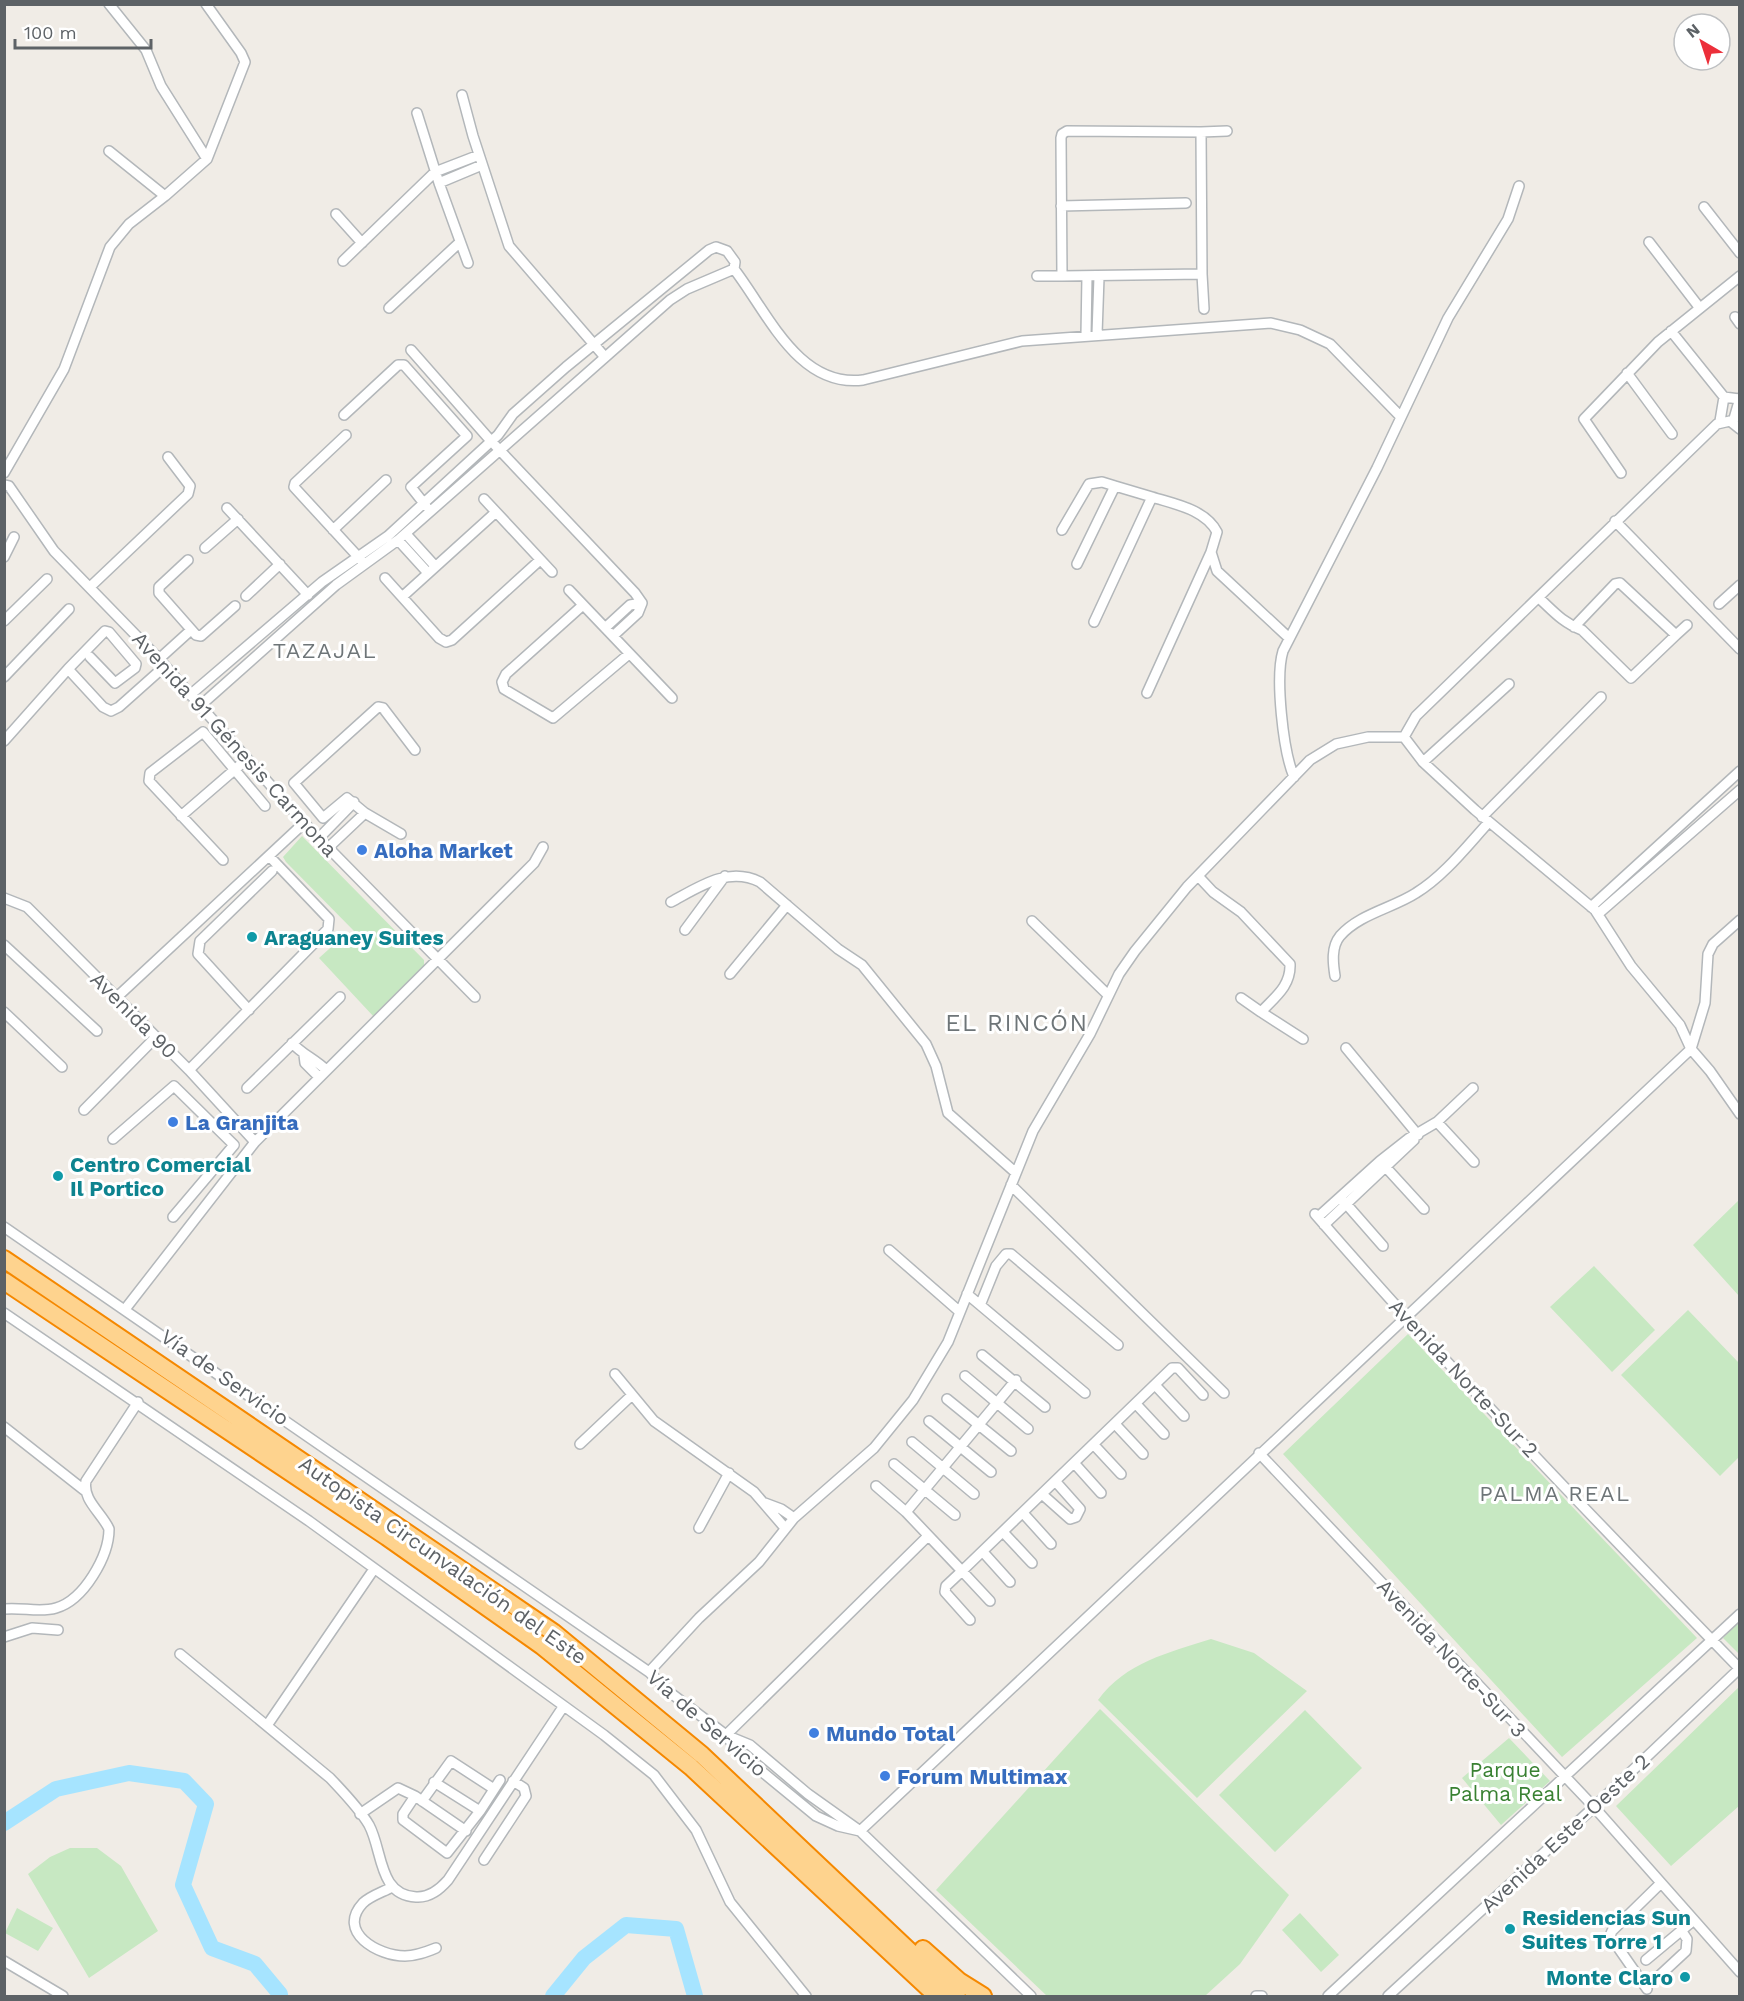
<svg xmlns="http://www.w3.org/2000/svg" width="1744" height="2001" font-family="'Work Sans',sans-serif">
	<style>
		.green { fill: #c7e8c2 }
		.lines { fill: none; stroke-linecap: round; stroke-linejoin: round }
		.river { stroke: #a6e4ff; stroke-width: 16 }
		.minor-casing { stroke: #b3b7ba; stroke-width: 12 }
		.motorway-casing { stroke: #f58800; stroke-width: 20 }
		.minor { stroke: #fff; stroke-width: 9 }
		.motorway { stroke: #fed38e; stroke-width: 16 }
		.shop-dot { fill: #3f7fe0; stroke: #fff; stroke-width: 2 }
		.culture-dot { fill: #0f9aa8; stroke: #fff; stroke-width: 2 }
		.labels { text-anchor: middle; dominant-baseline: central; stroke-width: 6; stroke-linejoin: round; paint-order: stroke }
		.street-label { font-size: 21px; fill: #5d6266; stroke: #fff }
		.shop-label { font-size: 21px; font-weight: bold; fill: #366cbe; stroke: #fff; text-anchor: start }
		.culture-label { font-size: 21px; font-weight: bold; fill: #0d838f; stroke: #fff; text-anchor: start }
		.park-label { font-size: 21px; fill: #398132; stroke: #fff }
		.neighbourhood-label { font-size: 22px; letter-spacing: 1.5px; fill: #6e7578; stroke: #fff }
		.quarter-label { font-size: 24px; letter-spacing: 1.5px; fill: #6e7578; stroke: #fff }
	</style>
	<rect width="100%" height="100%" fill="#f0ece6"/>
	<!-- green -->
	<path class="green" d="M302,836L424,960V969L374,1017L319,958L338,941L343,945L354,931L286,862L283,857Z
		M1739,1200V1296L1693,1245Z
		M1594,1266L1655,1330L1612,1372L1550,1307Z
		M1688,1310L1739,1363V1457L1720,1476L1621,1375Z
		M1408,1334L1697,1638L1562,1757L1283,1454Z
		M1739,1622L1740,1654H1739L1723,1638Z
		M1211,1639L1254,1653L1307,1691L1197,1798L1098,1700C1126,1662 1168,1653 1211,1639Z
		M1739,1687V1806L1671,1866L1616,1806Z
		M1100,1709L1289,1895L1240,1964L1205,1996H1047L936,1890Z
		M1305,1710L1362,1768L1275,1852L1219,1795Z
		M1509,1738L1550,1781L1501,1825L1462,1778Z
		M70,1848H97L121,1866L158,1931L89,1978L28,1874L50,1857Z
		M17,1908L53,1928L38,1951L5,1933Z
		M1300,1913L1339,1955L1321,1972L1282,1930Z"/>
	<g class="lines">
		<!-- river -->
		<path class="river" d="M4,1823L56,1789L129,1773L184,1781L206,1804L183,1885L212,1948L255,1964L280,1994V1996
			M553,1996L584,1958L626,1925L676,1929L695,1996"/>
		<defs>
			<path id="minor" d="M109,4L146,50L161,86L207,159
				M462,95L473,136L509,246L604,356
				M417,113L439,183L468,263
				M1067,131L1201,132L1202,274L1062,276L1061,138L1062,134Z
				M1201,132L1227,131
				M109,151L165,196
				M439,183L482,165
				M1061,206L1186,203
				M1704,207L1740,253
				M336,214L362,243
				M1649,242L1699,307
				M343,261L435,172L479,155
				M734,269C768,313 798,388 863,380L1022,341L1271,323L1300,330L1330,344L1401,417
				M1202,274L1204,309
				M1037,276H1062
				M389,308L459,243
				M1735,317L1740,324
				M1671,331L1724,397L1739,399
				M1097,334L1099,277
				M1086,335L1087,276
				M411,350L491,441L635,593L642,603
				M1627,373L1672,434
				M344,415L398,365H404L467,436L411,487L426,506
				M1720,421L1724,397
				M1733,422L1740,398
				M346,435L295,483L294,487L362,561
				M4,473L64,369L110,247L129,224L165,196L207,159L245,62L241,53L206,4
				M1621,473L1584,419L1658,342L1740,276
				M4,485L9,486L54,551L159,659L304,823L475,997
				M484,499L552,572
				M227,508L308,595
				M1615,521L1740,649
				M333,530L386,480
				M1062,530L1089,484L1102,482L1115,486
				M406,534L435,566
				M398,540L428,573
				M205,548L238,519
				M4,557L14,537
				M188,560L159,587V593L196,635L201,636L235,606
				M1077,564L1115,486L1152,497
				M385,578L439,638L446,642L452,640L540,560
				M90,587L188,494L190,486L168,457
				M569,590L672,698
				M246,596L280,564
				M402,597L496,512
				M1539,598C1553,611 1563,623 1582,630L1631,678L1676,635L1620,583L1615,584L1574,627
				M1719,604L1740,585
				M583,605L506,674L502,682L504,689L553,718L629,654
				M4,621L47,579
				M1094,622L1152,497C1174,504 1205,509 1217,532L1211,552L1217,571L1288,637
				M605,628L630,605L642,603
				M1676,635L1687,625
				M613,636L638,613L642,603
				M159,659L191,630
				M68,669L105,631L109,632L136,664L135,668L115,683L90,657
				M4,677L69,609
				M1147,693L1211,552
				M190,695L322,582L388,536L498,435L513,414L566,367L709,250L716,247L727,251L735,262L734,269L687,289L670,300L398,540L336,585L200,706
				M1404,737L1416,716L1717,424L1730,421L1740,429
				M4,741L68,669L103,707L111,711L119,707L165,666
				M1423,762L1509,684
				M1294,777C1283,751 1275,677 1283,651L1377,468L1448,318L1508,219L1519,186
				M181,816L247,759
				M1482,817L1601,697
				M401,834L365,813L347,798L323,818L294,783L378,707L383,708L415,750
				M319,838L354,802
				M328,848L365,813
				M223,860L149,781L150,773L203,732L265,806
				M1198,876L1213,892L1241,912L1290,964C1291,986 1275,997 1261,1012L1303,1039
				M4,898L27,907L36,916L189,1070L255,1142
				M671,902C699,887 728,866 760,882L838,949L862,965L926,1044L936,1066L948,1113L1016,1173
				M1591,907L1740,771
				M1598,914L1740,790
				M1032,921L1108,995
				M685,930L725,876
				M4,945L97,1031
				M730,974L787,905
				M1335,976C1333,963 1331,947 1340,936C1359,914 1393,908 1416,893C1444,876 1467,846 1489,822
				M117,997L304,823
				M1241,998L1261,1012
				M249,1010L198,954L200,941L272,871
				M4,1012L62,1067
				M292,1043C303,1055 315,1059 326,1070
				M1346,1048L1418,1135
				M304,1055L305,1063L319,1077
				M189,1070L328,929L329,919L269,856
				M247,1088L340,997
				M84,1110L156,1037
				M1437,1122L1474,1162
				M113,1139L174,1086L234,1145L173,1217
				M1381,1162L1424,1209
				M1011,1185L1224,1393
				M1341,1198L1383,1246
				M1315,1214C1451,1371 1595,1520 1740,1669
				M1318,1217L1380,1161L1408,1139L1437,1122L1473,1088
				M1324,1225L1414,1140
				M4,1227L649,1672L672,1694L726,1735L738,1752L816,1816L838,1826L860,1831
				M889,1250L960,1312
				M967,1294L1085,1393
				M981,1303L996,1266L1006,1254H1011L1118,1345
				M126,1308L255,1142L534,863L543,847
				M4,1313L309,1521L604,1735L654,1775L696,1830L730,1902L806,1996
				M982,1355L1045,1407
				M615,1374L654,1421L754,1492L785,1528
				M965,1376L1028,1429
				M1016,1380L906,1512L962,1571L1172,1368H1178L1203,1395
				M1155,1385L1184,1416
				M947,1399L1011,1451
				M1136,1404L1164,1434
				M929,1421L991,1472
				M1115,1424L1143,1454
				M4,1427L84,1490
				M912,1442L974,1494
				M580,1444L632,1395
				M1094,1445L1121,1474
				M1259,1453L1594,1807L1740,1972
				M894,1464L955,1515
				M1075,1464L1101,1493
				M876,1486L906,1512
				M1043,1495L1070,1519L1076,1517L1080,1509L1056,1482
				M765,1503L781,1509L794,1518
				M1023,1513L1051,1544
				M699,1528L729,1473
				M1003,1532L1032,1563
				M983,1552L1010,1582
				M4,1609C22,1607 40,1613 56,1608C84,1600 109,1556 109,1529C102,1513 82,1500 86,1481L138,1402
				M970,1620L945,1592L946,1586L962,1571L990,1601
				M4,1637L32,1628L58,1630
				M180,1654L330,1778C344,1793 359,1808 369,1825C383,1851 378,1895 416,1897C430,1898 440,1889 448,1880L563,1707
				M649,1672L699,1618L759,1562L794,1518L874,1448L913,1400L948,1342L1033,1131L1090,1034L1119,974L1135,951L1187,887L1310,760L1336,744L1368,737H1404L1423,762L1475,810L1595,910L1631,966L1680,1025L1691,1049L1710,1071L1740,1114
				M268,1724L374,1569
				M726,1735L927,1537
				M728,1736L750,1745L808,1794L860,1831L1031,1996
				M434,1782L480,1811
				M415,1796L403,1814V1820L447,1853L480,1811L500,1780
				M422,1801L451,1761L494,1789
				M360,1814L398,1788L415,1796L466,1831
				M860,1831L1691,1049L1705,1003L1708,954L1713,944L1740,920
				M484,1860L526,1796L524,1788L513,1781
				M392,1887C383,1892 370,1896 363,1903C336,1932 378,1956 405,1956C416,1956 426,1952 436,1948
				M1646,1960L1694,1920
				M4,1961L63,1996
				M1658,1977L1686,1951L1687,1939L1681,1930
				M1647,1989L1610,1936L1612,1931L1661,1883
				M1256,1996H1262
				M1328,1996L1740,1614
				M1388,1996L1594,1807L1740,1668"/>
			<path id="motorway" d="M4,1259L553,1632L702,1755L957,1996
				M4,1281L387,1537L542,1646L691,1767L937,1996
				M923,1949L959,1981L983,1996"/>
		</defs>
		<!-- minor casing -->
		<use href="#minor" class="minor-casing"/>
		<!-- motorway casing -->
		<use href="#motorway" class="motorway-casing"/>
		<!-- minor -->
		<use href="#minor" class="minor"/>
		<!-- motorway -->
		<use href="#motorway" class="motorway"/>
	</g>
	<!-- markers -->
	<g class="shop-dot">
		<circle cx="362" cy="850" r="6"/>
		<circle cx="173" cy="1122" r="6"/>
		<circle cx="814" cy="1733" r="6"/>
		<circle cx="885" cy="1776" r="6"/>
	</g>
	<g class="culture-dot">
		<circle cx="252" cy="937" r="6"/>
		<circle cx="58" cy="1176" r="6"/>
		<circle cx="1510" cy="1929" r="6"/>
		<circle cx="1685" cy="1977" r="6"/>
	</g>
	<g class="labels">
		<!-- street labels -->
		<g class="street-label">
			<text transform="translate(235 744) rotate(48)">Avenida 91 Génesis Carmona</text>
			<text transform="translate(134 1015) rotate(45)">Avenida 90</text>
			<text transform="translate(225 1377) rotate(35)">Vía de Servicio</text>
			<text transform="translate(1464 1378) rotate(47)">Avenida Norte-Sur 2</text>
			<text transform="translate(443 1560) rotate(35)">Autopista Circunvalación del Este</text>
			<text transform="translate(1452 1658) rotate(47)">Avenida Norte-Sur 3</text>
			<text transform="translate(707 1723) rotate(41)">Vía de Servicio</text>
			<text transform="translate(1565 1833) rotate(-43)">Avenida Este-Oeste 2</text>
		</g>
		<!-- shop labels -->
		<g class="shop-label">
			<text x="374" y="850">Aloha Market</text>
			<text x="185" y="1122">La Granjita</text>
			<text x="826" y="1733">Mundo Total</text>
			<text x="897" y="1776">Forum Multimax</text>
		</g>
		<!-- culture labels -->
		<g class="culture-label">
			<text x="264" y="937">Araguaney Suites</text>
			<text x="70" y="1164">Centro Comercial<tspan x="70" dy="24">Il Portico</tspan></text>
			<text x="1522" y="1917">Residencias Sun<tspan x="1522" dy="24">Suites Torre 1</tspan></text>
			<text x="1673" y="1977" text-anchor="end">Monte Claro</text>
		</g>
		<!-- park labels -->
		<g class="park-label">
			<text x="1505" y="1769">Parque<tspan x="1505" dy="24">Palma Real</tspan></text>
		</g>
		<!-- neighbourhood labels -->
		<g class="neighbourhood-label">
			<text x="325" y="650">TAZAJAL</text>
			<text x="1555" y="1493">PALMA REAL</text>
		</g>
		<!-- quarter labels -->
		<g class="quarter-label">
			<text x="1017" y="1023">EL RINCÓN</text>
		</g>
	</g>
	<!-- border -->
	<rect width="1744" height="2001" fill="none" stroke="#5d6266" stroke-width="12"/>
	<!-- north arrow -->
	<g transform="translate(1702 42) rotate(321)"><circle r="28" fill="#ffffff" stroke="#bec0c2" stroke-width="1.5"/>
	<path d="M0-4.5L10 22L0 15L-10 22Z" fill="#ec2f3a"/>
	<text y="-9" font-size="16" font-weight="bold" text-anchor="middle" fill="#5d6266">N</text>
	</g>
	<!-- scale -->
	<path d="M15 39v9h136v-9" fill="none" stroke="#5d6266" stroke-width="3"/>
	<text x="24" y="39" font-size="18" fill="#5d6266" stroke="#ffffff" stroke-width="4.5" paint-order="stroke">100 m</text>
</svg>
